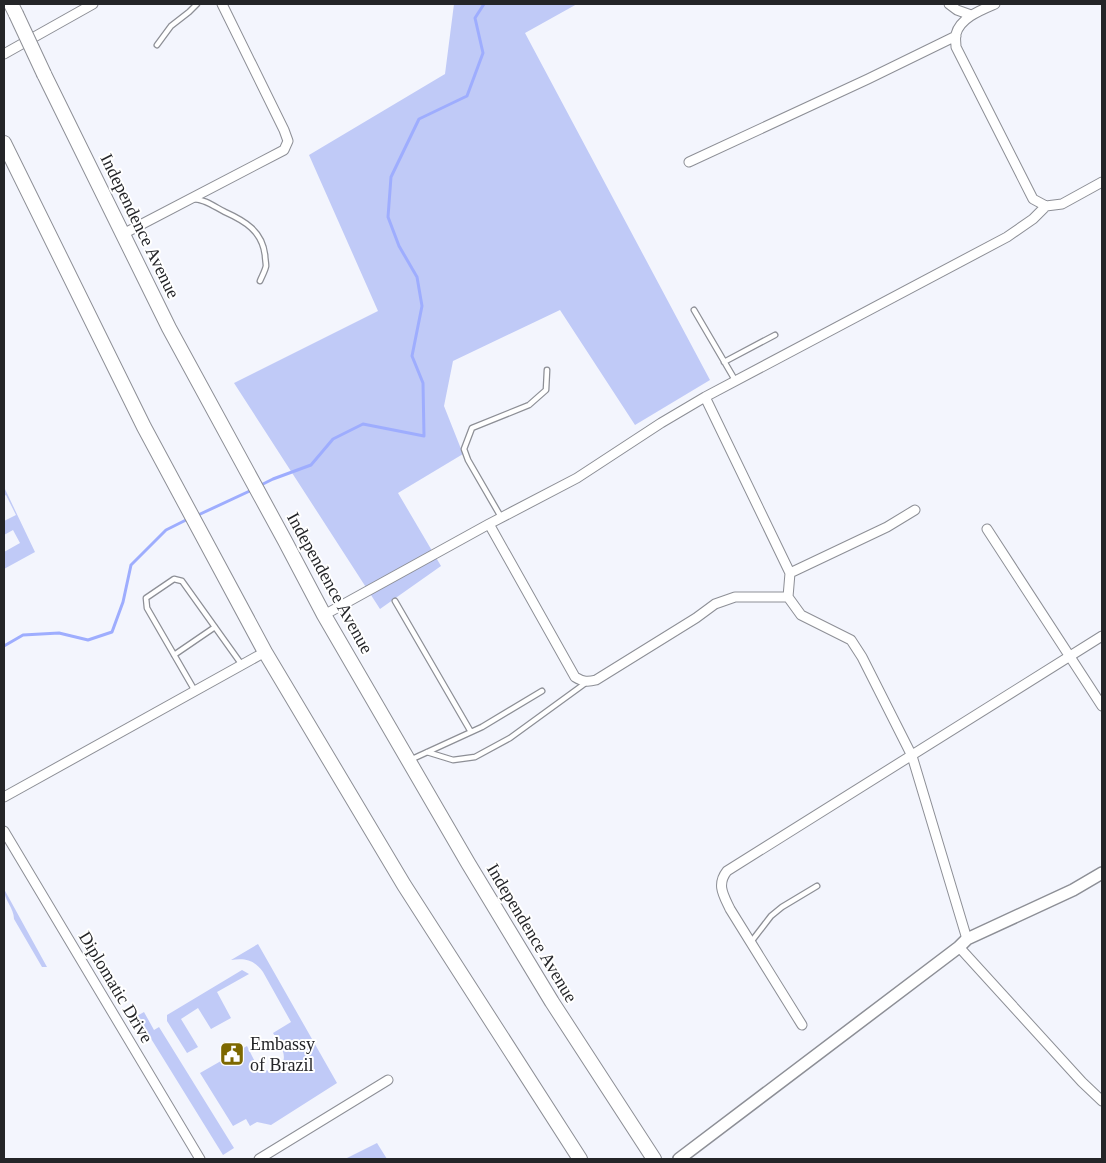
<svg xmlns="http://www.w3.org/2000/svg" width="1106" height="1163" font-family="Georgia,serif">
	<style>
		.green { fill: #c0caf7 }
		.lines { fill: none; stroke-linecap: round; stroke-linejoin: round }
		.stream { stroke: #9eadfe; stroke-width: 3 }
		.service-casing { stroke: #8d8f96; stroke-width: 7 }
		.minor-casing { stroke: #8d8f96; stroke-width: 11 }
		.tertiary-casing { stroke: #8d8f96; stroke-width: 14 }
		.primary-casing { stroke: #8d8f96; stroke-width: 16 }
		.service { stroke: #fff; stroke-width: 4.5 }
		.minor { stroke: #fff; stroke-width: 9 }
		.tertiary { stroke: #fff; stroke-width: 11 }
		.primary { stroke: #fff; stroke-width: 14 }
		.primary-bridge-casing { stroke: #8d8f96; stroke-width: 16; stroke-linecap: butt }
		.primary-bridge { stroke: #fff; stroke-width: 14 }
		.labels { text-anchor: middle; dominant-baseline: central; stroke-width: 4; stroke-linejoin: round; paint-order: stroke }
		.street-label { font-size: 18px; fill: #242528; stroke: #fff }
		.poi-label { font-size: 18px; fill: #242528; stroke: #fff; text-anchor: start }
	</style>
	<rect width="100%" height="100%" fill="#f3f5fd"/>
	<!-- green -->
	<path class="green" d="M454,4H577L525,33L710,380L635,425L560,310L453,361L444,406L463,454L398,493L441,566L380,609L234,383L378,311L309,155L445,74Z
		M4,487L35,552L4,569V552L20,543L13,530L4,535V521L16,515L6,495L4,496Z
		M4,889L47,967H42L14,919C14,908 4,900 4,889Z
		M258,944L337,1083L271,1125L257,1122L250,1126L246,1119L233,1126L200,1073L247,1046C251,1053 255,1065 262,1069C266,1071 270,1071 274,1069C293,1061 280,1045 273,1033L291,1022L263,972C254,960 246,958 231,960Z
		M242,970L249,974L217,992L231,1018L211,1029L198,1008L181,1019L198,1047L187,1053L167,1021V1015Z
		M144,1012L154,1030L159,1027L234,1148L223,1155L137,1016Z
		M377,1143L387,1159H345Z"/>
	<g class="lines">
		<!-- stream -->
		<path class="stream" d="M259,486L273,479L311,465L333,439L363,424L424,436L423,383L412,356L422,306L417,277L399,246L388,217L391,177L419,119L467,96L483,53L475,18L484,4
			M196,516L254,489
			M4,646L23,635L59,633L88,640L112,632L123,602L131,565L166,530L190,518"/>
		<defs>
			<path id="service" d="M157,45L171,26L189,12L197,4
				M193,199C205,199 215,207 225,212C245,221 262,231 265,255C265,258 266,263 266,266C265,271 262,276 260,281
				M694,310L735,380
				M724,362L775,335
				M501,517L468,460L464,449L472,428L529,405L546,390L547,370
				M395,601L471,732
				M174,655L215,627
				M195,691L147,608L146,598L149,596L174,579L182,581L242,665
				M427,752L453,760L475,757L510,738L587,682
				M410,760L482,727L542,691
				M751,942L771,916L782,907L817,886"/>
			<path id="minor" d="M949,4L957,10L971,15
				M995,4C981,10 960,18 956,34C955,38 956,43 956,47L1033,199L1046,206L1062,204L1102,182
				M4,54L93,4
				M689,162L868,79L956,36
				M123,234L284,150L288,141L284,130L222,4
				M705,397L790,573L788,597L801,615L851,640L862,657L912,756L967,939
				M489,524L577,478L661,423L705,397L1007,237L1033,219L1046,206
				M987,529L1102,706
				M790,573L887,527L915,510
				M324,615L489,524L575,677C583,682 588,682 596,680L696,618L715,604L735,597H788
				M4,797L265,652
				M4,831L200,1159
				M959,947L1082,1082L1102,1101
				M802,1025L730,909C724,896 716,885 727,871L1102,636
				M259,1159L388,1080"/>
			<path id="tertiary" d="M679,1159L959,947L967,939L1073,890L1102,873"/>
			<path id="primary" d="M11,4L16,14
				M44,74L169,328L285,541L324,615L468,863L552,1002L654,1159
				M4,143L144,427L265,652L404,885L580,1159"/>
		</defs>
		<!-- service casing -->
		<use href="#service" class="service-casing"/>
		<!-- minor casing -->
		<use href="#minor" class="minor-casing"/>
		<!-- tertiary casing -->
		<use href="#tertiary" class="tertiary-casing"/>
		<!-- primary casing -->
		<use href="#primary" class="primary-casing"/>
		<!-- service -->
		<use href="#service" class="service"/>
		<!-- minor -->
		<use href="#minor" class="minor"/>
		<!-- tertiary -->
		<use href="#tertiary" class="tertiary"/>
		<!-- primary -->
		<use href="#primary" class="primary"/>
		<defs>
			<path id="primary-bridge" d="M16,14L44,74"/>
		</defs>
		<!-- primary-bridge casing -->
		<use href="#primary-bridge" class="primary-bridge-casing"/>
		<!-- primary-bridge -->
		<use href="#primary-bridge" class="primary-bridge"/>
	</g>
	<!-- icons -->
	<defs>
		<symbol id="civic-square" viewBox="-11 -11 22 22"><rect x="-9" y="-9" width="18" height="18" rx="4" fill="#7d6800" stroke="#fff"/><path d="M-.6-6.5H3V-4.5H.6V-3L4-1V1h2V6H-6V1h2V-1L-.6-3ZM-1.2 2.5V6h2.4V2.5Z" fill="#fff"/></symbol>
	</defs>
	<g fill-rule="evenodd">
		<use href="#civic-square" x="218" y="1040" width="28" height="28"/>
	</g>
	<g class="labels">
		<!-- street labels -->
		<g class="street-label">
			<text transform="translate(140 226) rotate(64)">Independence Avenue</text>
			<text transform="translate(330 583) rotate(61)">Independence Avenue</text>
			<text transform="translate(532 933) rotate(59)">Independence Avenue</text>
			<text transform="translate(116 987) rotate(59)">Diplomatic Drive</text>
		</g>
		<!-- poi labels -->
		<g class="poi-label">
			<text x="250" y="1044">Embassy<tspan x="250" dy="21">of Brazil</tspan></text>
		</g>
	</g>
	<!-- border -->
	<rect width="1106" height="1163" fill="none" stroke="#242528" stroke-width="10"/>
</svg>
